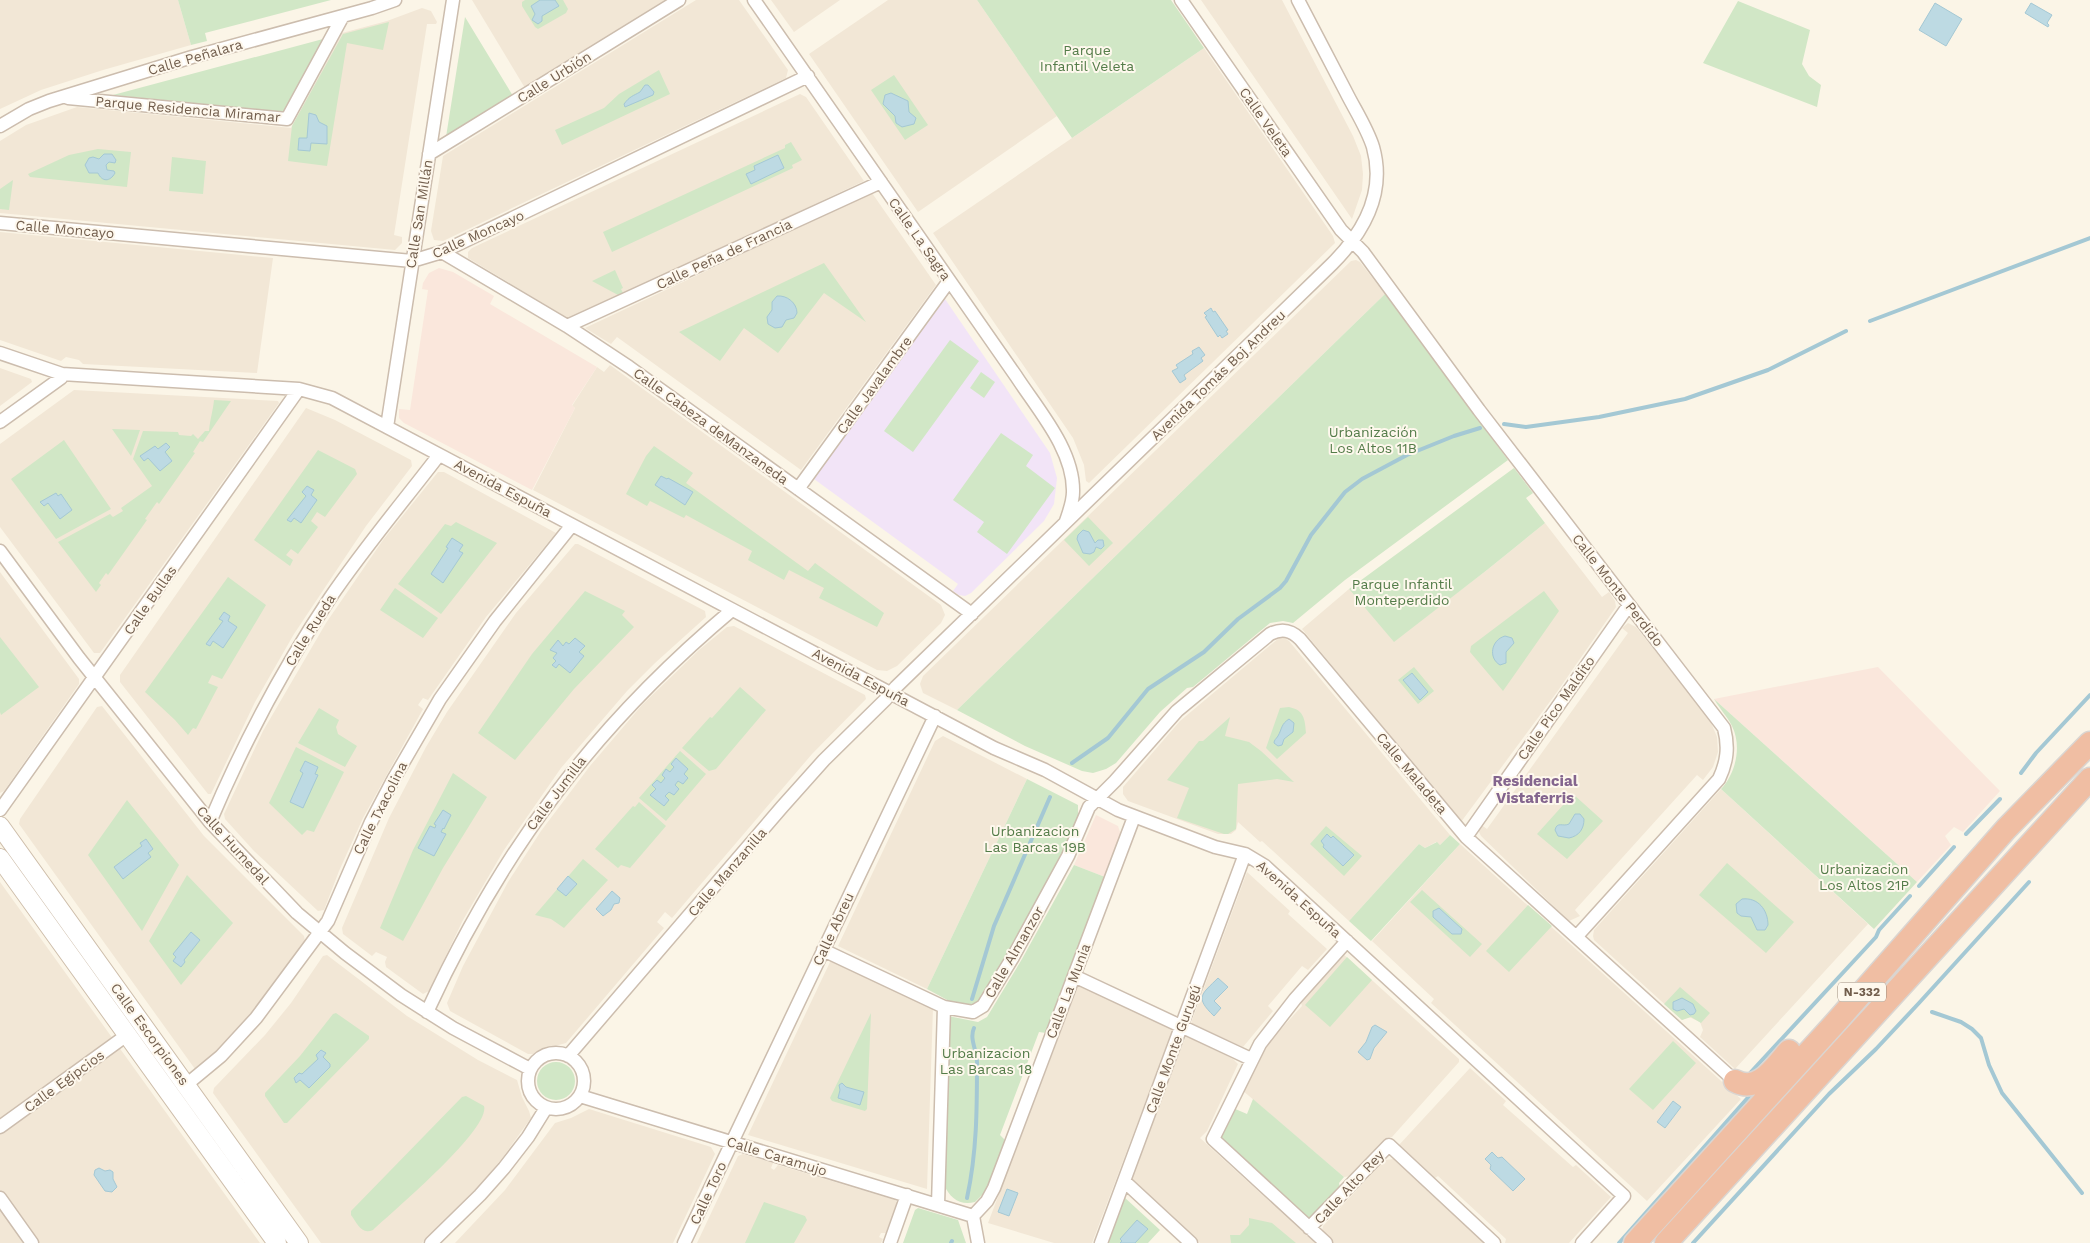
<svg xmlns="http://www.w3.org/2000/svg" width="2090" height="1243" font-family="'Work Sans',sans-serif">
	<style>
		.residential { fill: #f2e7d6 }
		.commercial { fill: #fae7dc }
		.education { fill: #f2e4f7 }
		.green { fill: #d1e7c6 }
		.water { fill: #bddae3; stroke: #a4c8d4 }
		.lines { fill: none; stroke-linecap: round; stroke-linejoin: round }
		.stream { stroke: #a4c8d4; stroke-width: 4 }
		.street-casing { stroke: #ccbdae; stroke-width: 15 }
		.secondary-casing { stroke: #cebeab; stroke-width: 20 }
		.highway-casing { stroke: #dad5d1; stroke-width: 25 }
		.street { stroke: #fff; stroke-width: 12 }
		.secondary { stroke: #fff; stroke-width: 18 }
		.highway { stroke: #f0bea3; stroke-width: 22 }
		.labels { text-anchor: middle; dominant-baseline: central; stroke-width: 4; stroke-linejoin: round; paint-order: stroke }
		.shield { fill: #fef8ed; stroke: #9c8c7d; stroke-width: 1 }
		.shield-label { font-size: 12px; font-weight: bold; fill: #725e4d }
		.park-label { font-size: 14px; fill: #547c49; stroke: #fef8ed }
		.street-label { font-size: 14px; fill: #725e4d; stroke: #fef8ed }
		.neighbourhood-label { font-size: 15px; font-weight: bold; fill: #84658e; stroke: #fef8ed }
	</style>
	<rect width="100%" height="100%" fill="#fbf5e7"/>
	<!-- residential -->
	<path class="residential" d="M0,0H178L191,45L103,70L41,90L0,109Z
		M472,0H668L525,88Z
		M696,0H739L788,70L786,78L443,241L434,240L431,231L443,156Z
		M771,0H840L794,32Z
		M888,0H977L1057,116L918,212L809,54Z
		M1201,0H1282L1353,136L1361,156L1363,174L1362,190L1352,219Z
		M422,8L431,11L437,22L436,24H427L394,235L402,237V243L395,250L0,213V141L26,125L77,107L291,128L342,33L387,21Z
		M1204,48L1333,236L1335,243L1089,483L1086,481L1084,465L1073,438L933,233Z
		M800,94L806,97L864,181L569,319L468,258V252L472,248Z
		M872,193L936,285L801,470L617,337L611,344L585,328Z
		M0,232L273,258L257,373L83,364L79,360L66,357L61,361L0,340Z
		M1356,260L1360,262L1385,294L957,710L923,693L920,684L923,676L1351,261Z
		M610,365L941,605L945,615L941,623L897,666L887,671L877,670L533,490L575,408L572,406L597,367L604,372Z
		M0,368L31,379L32,382L0,406Z
		M74,390L278,401L279,403L100,653H94L0,527V444Z
		M306,408L335,420L411,460L412,466L366,526L294,634L255,702L211,794H208L120,682V675Z
		M438,472H444L556,533L486,617L428,700L423,698L418,705L423,709L363,818L339,871L324,910L318,911L254,851L225,819L224,814L263,731L326,623L383,540Z
		M1545,523L1602,597L1609,592L1615,601L1616,607L1557,692L1461,822L1302,629L1349,589L1394,641L1487,570Z
		M575,544H578L705,611L706,617L655,663L627,691L561,768L504,850L463,920L429,991L423,994L386,967L385,962L387,957L376,952L372,956L343,934L342,928L389,818L426,747L447,712L516,613Z
		M0,572L79,679V684L4,791L0,793Z
		M1628,623L1636,627L1710,720L1717,737L1718,752L1713,767L1703,780L1697,775L1575,910L1580,916L1569,921L1481,836L1478,830L1480,824L1487,829L1628,633L1622,628Z
		M734,626L865,695L866,699L812,754L672,918L665,912L657,922L664,928L566,1043L544,1049L535,1054H528L450,1011L447,1003L463,966L508,882L541,831L590,766L642,705L699,650L727,627Z
		M1283,637L1289,641L1450,835L1440,845L1436,842L1425,848L1419,844L1349,921L1262,841L1260,842L1238,822L1236,830L1231,834H1218L1128,801L1123,794V787L1180,721L1279,638Z
		M102,706L204,836L304,936L305,941L296,955L247,1020L201,1068L195,1069L19,824L20,819L97,707Z
		M943,736L1027,779L927,989L838,946L935,741Z
		M1721,789L1868,924L1735,1069L1700,1037L1703,1030L1700,1022L1689,1017L1682,1020L1594,940L1593,936L1594,930Z
		M1460,844L1741,1099L1647,1201L1431,1003L1434,999L1372,941Z
		M1247,872L1290,911L1288,914L1327,949L1308,970L1302,966L1268,1006L1273,1011L1243,1047L1191,1023Z
		M0,882L260,1243H0Z
		M1342,953L1459,1059V1062L1392,1137H1388L1351,1176L1344,1177L1242,1090L1260,1052L1302,1006L1300,1000Z
		M327,955L407,1016L478,1060L517,1080L522,1097L529,1111L531,1118L503,1157L476,1190L422,1243H321L213,1093L214,1088L265,1035L291,1003L323,956Z
		M831,960L933,1008L927,1189L748,1135Z
		M1079,984L1173,1029L1092,1243H1054L988,1223Z
		M1186,1036L1233,1059L1238,1064L1207,1131L1200,1138L1315,1243H1200L1131,1179Z
		M1470,1068L1506,1101L1503,1105L1573,1167L1576,1165L1611,1197L1569,1243H1505L1506,1239L1438,1176L1435,1178L1399,1145Z
		M589,1109L711,1147L715,1154L673,1243H455L505,1190L555,1123L571,1118Z
		M743,1154L773,1163L771,1168L774,1170L778,1165L895,1200L897,1203L886,1233H881L879,1237L883,1239L881,1243H697L738,1156Z
		M1394,1159L1485,1243H1333L1323,1235L1322,1231L1323,1226L1385,1160Z"/>
	<!-- commercial -->
	<path class="commercial" d="M439,268L453,272L494,296L490,304L597,367L572,405L575,408L532,490L404,423L399,418V409L410,410L428,290L422,289L423,283L429,273Z
		M1878,667L2000,791L1963,832L1954,827L1945,836L1951,845L1917,882L1714,699Z
		M1096,815L1118,826L1120,832V836L1105,877L1074,865Z"/>
	<!-- education -->
	<path class="education" d="M945,299L1050,453L1057,478L1054,504L1044,521L971,593L965,596L959,595L953,591L958,584L814,479Z"/>
	<!-- green -->
	<path class="green" d="M178,0H331L205,33L207,41L191,45Z
		M525,0H563L568,9L566,13L538,29L535,27L522,6V2Z
		M977,0H1171L1204,48L1072,138Z
		M1738,1L1810,30L1802,64L1809,76L1821,85L1817,107L1703,63Z
		M465,17L513,96L446,137Z
		M389,22L383,50L347,43L327,166L288,161L292,126L343,34Z
		M323,39L283,112L113,95Z
		M659,70L670,94L562,145L555,130L604,108L619,94Z
		M894,75L928,125L905,140L871,90Z
		M791,142L802,160L792,165L793,168L612,252L603,232L785,148V145Z
		M98,149L131,152L127,187L30,177L28,174L69,155Z
		M172,157L206,161L203,194L169,191Z
		M13,180L9,210L0,209V189Z
		M824,263L866,322L824,293L778,353L744,328L720,361L679,332Z
		M615,270L623,288L621,289L623,293L618,295L592,281Z
		M1385,294L1508,460L1345,580L1293,623L1283,621L1270,623L1193,687L1187,688L1160,712L1116,763L1106,769L1093,773L1082,771L1025,746L957,710Z
		M950,340L979,361L913,452L884,431Z
		M981,372L995,382L984,398L970,388Z
		M214,400L231,401L203,442L200,441L193,452L195,453L159,504L157,502L145,519L147,520L108,575L106,573L99,583L101,585L96,592L58,542L110,514L113,517L123,511L121,508L152,486L133,459L143,431L178,432L179,435L191,436L193,434L198,439L205,431H209C210,419 213,411 214,400Z
		M112,429L140,430L131,456Z
		M1001,433L1033,455L1026,466L1055,488L1007,554L977,532L984,522L953,500Z
		M64,440L111,509L56,539L11,479Z
		M654,446L693,473L686,483L808,571L815,563L884,613L877,627L819,598L824,588L789,570L784,580L748,560L752,551L686,515L684,518L650,501L647,506L626,494L646,456Z
		M318,450L355,469L357,474L325,517L317,512L311,521L318,527L298,554L291,549L286,555L293,560L290,566L254,540Z
		M1514,468L1533,493L1526,498L1545,523L1487,570L1394,642L1349,589Z
		M1088,517L1113,543L1089,566L1064,540Z
		M456,522L497,543L441,614L398,584L445,524L451,526Z
		M228,577L266,605L222,679L212,675L208,683L218,687L196,729L193,728L188,735L175,720L145,692Z
		M395,588L438,618L423,638L380,610Z
		M585,591L625,611L622,615L634,627L574,689L515,760L478,733L532,654Z
		M1544,591L1559,611L1503,691L1470,652L1471,646Z
		M0,637L39,687L1,715L0,712Z
		M1414,667L1434,691L1418,704L1398,680Z
		M740,687L766,710L716,769L709,771L682,748L710,717L712,718Z
		M1714,699L1917,882L1874,929L1721,789C1736,773 1742,746 1732,726C1727,716 1719,708 1714,699Z
		M1289,707C1304,710 1305,719 1306,733L1277,759L1266,748L1280,708Z
		M319,708L339,720L336,727L338,734L357,746L345,767L298,743Z
		M1230,717L1225,736L1249,742L1261,751L1294,782L1277,779L1238,784L1236,829L1228,834H1224L1177,818L1189,788L1167,780L1199,741H1203Z
		M296,747L344,772L314,832L307,830L302,835L269,803Z
		M680,751L706,774L666,821L639,798Z
		M453,773L487,797L443,868L403,941L380,928L413,850Z
		M1027,779L1078,805V818L1073,836L999,973L976,1006L951,1002L927,989Z
		M1573,794L1603,821L1567,859L1537,834Z
		M127,800L179,865L142,931L88,855Z
		M639,802L666,826L630,868L621,865L618,868L595,849L633,806L635,807Z
		M1326,826L1362,856L1344,876L1310,844Z
		M1450,835L1460,844L1371,941L1349,921L1419,844L1425,848L1437,842L1440,845Z
		M583,859L608,880L564,928L551,919L535,915Z
		M1727,863L1794,922L1766,953L1699,895Z
		M1074,865L1105,877L1046,1033L1039,1032L1000,1135L1005,1140L986,1191L975,1202C960,1206 950,1198 944,1185L948,1016L978,1022L987,1017L1022,959Z
		M187,875L233,923L181,985L149,941Z
		M1422,890L1482,944L1470,957L1410,902Z
		M1528,905L1552,926L1509,972L1486,951Z
		M1347,957L1372,980L1330,1027L1305,1005Z
		M1680,987L1710,1013L1701,1023L1691,1017L1682,1020L1664,1004Z
		M336,1013L369,1036V1039L287,1123H284L265,1096V1093L300,1056L333,1014Z
		M871,1013L867,1109L865,1111L832,1101L830,1098Z
		M1673,1041L1696,1063L1653,1110L1629,1089Z
		M537 1081a19 19 0 1 1 38 0a19 19 0 1 1-38 0Z
		M466,1096L484,1106C491,1129 391,1213 373,1230C361,1235 357,1223 351,1215V1211L462,1097Z
		M1253,1099L1344,1177L1339,1183L1340,1188L1311,1218L1307,1217L1220,1139L1233,1108L1247,1114Z
		M1124,1197L1160,1230L1148,1243H1107Z
		M764,1202L805,1216L807,1220L794,1243H745Z
		M918,1208L958,1220L966,1243H903L915,1210Z
		M1249,1218L1272,1223L1296,1243H1231L1230,1235H1240L1249,1225Z"/>
	<!-- water -->
	<path class="water" d="M540,0H555L559,6L542,16V21L538,24L532,20L535,14L531,6Z
		M1935,3L1962,19L1946,46L1919,30Z
		M2031,3L2052,15L2047,23L2049,25L2048,27L2025,13Z
		M645,85H648L654,92L653,95L625,107L624,104C630,96 633,96 640,92Z
		M891,93L908,101L909,112L916,118L914,124L902,127L896,123L895,116L883,104L885,95Z
		M309,113L316,115L319,122L327,126V144L311,143L310,151L298,150L299,138H307Z
		M104,154H112L116,160L115,163L109,162L106,165L107,170L114,171L115,173C110,182 102,182 98,173H89L85,165L89,158L93,157L99,159Z
		M778,155L784,168L751,184L746,174L755,170L754,166Z
		M777,296C787,295 797,303 797,313L794,318L786,320L782,327L775,328L768,324L767,317L772,310V302Z
		M1211,308L1213,312L1215,311L1228,330L1226,331L1228,334L1222,338L1220,335L1218,337L1205,317L1207,316L1204,313Z
		M1199,347L1205,355L1201,358L1203,361L1184,375L1186,379L1180,383L1172,371L1178,368L1176,365L1193,354L1192,351Z
		M166,443L170,447L165,452L172,461L160,471L148,458L144,461L140,456L155,446L158,449Z
		M661,476L667,479L668,478L693,492L685,505L655,485Z
		M307,486L314,490L311,495L317,500L301,523L294,518L291,522L287,520L306,496L302,492Z
		M56,493L58,496L61,494L72,510L60,519L48,503L44,506L40,502Z
		M1083,530L1089,532L1095,543L1098,540H1103L1104,546L1101,549L1096,547L1094,552L1090,554L1083,553L1077,539L1078,535Z
		M452,538L463,545L459,551L463,553L443,583L431,574L448,548L446,547Z
		M224,612L230,616L228,621L237,627L223,648L213,641L210,646L206,644L223,621L219,619Z
		M1505,636L1512,638L1514,643L1506,652V663L1500,665C1488,658 1491,640 1505,636Z
		M575,638L585,646L579,652L584,656L570,673L559,664L556,668L552,665L556,661L553,658L557,653L550,650L558,640L563,646L566,642L569,644Z
		M1412,673L1428,692L1420,700L1403,680Z
		M1289,719L1294,723L1293,732L1284,739L1282,745L1278,746L1274,743C1274,740 1276,739 1278,736C1282,729 1281,724 1289,719Z
		M676,758L688,769L684,774L688,778L683,784L678,781L675,785L679,789L674,795L669,792L665,796L669,800L664,806L650,795L656,789L652,785L657,780L661,783L665,778L662,775L666,769L670,772L674,767L671,764Z
		M305,761L318,767L315,774L318,775L303,808L290,802L303,773L300,771Z
		M443,810L451,815L444,829L443,828L441,832L446,834L434,856L418,848L430,826L435,828L436,825L434,824Z
		M1575,814H1580L1584,819C1584,829 1579,836 1569,838L1558,836L1555,830C1557,821 1563,827 1569,824Z
		M1327,834L1331,838L1333,836L1354,855L1343,866L1323,847L1324,845L1321,841Z
		M146,839L153,849L148,853L151,857L123,879L114,867L142,846L140,843Z
		M568,876L577,884L566,896L557,889Z
		M612,891L620,898L619,903L614,904L611,910L603,916L596,909Z
		M1742,899C1758,897 1768,910 1768,925L1765,930H1757L1751,917L1741,916L1737,913L1736,904Z
		M1439,908L1462,929L1461,934H1452L1433,917V911Z
		M191,932L200,940L184,960L185,962L181,967L173,961L176,957L173,954Z
		M1218,978L1228,987L1214,1001L1221,1008L1214,1016C1194,997 1202,994 1218,978Z
		M1682,998L1693,1004L1696,1011L1694,1014L1690,1015L1684,1009L1677,1011L1673,1009V1002Z
		M1375,1025L1387,1032L1374,1048L1370,1059L1367,1060L1358,1052L1366,1042L1372,1027Z
		M321,1050L326,1053L323,1057L330,1064V1067L309,1088L300,1080L296,1083L294,1078L299,1073L302,1074L318,1059L316,1055Z
		M842,1083L846,1087L864,1092L860,1105L838,1098L840,1090L839,1085Z
		M1673,1101L1681,1107L1665,1128L1657,1122Z
		M1492,1152L1498,1158L1502,1157L1525,1179L1513,1191L1490,1169L1491,1165L1485,1159Z
		M99,1168L105,1171L110,1170L113,1172V1179L117,1187L112,1192L105,1191L94,1175L95,1170Z
		M1007,1189L1018,1193L1009,1216L998,1212Z
		M1137,1220L1148,1229L1135,1243H1120L1122,1241L1120,1239Z"/>
	<g class="lines">
		<!-- stream -->
		<path class="stream" d="M1870,321L2090,238
			M1504,424L1526,427L1599,417L1685,399L1768,370L1846,331
			M1072,763L1108,738L1148,689L1204,652L1238,619L1280,588L1286,581L1311,535L1345,492L1362,479L1407,455L1454,436L1480,428
			M2021,773L2036,753L2090,695
			M1966,834L2000,799
			M1919,886L1954,847
			M972,999L994,926L1050,797
			M1932,1012L1961,1022L1972,1029L1981,1038L1989,1065L2002,1093L2082,1193
			M1751,1072L1876,937L1879,930L1910,896
			M967,1198C977,1152 977,1108 977,1062C977,1050 969,1039 974,1028
			M951,1243L952,1241
			M1619,1243L1752,1093
			M1693,1243L1829,1094L1876,1049L1919,1003L2029,882"/>
		<defs>
			<path id="street" d="M754,0L1016,376C1038,410 1074,450 1073,492C1073,502 1069,512 1066,521
				M1181,0L1341,230L1363,252L1479,410L1724,728C1729,747 1727,762 1719,779L1577,936
				M68,98L287,119L343,16
				M0,126L29,109L49,101L192,57L372,8L395,0
				M429,154L679,0
				M0,223L412,261L442,252L808,76
				M442,252L567,326L629,367L972,614
				M567,326L881,182
				M0,353L62,374L299,389L332,398L994,748L1045,770L1118,810L1215,847L1245,854L1265,866L1624,1196L1582,1243
				M0,422L61,378L62,374
				M387,427L453,0
				M798,489L949,281
				M0,551L79,658L210,822L297,913L345,953L401,995L453,1028L530,1069
				M0,810L299,389
				M210,822C243,744 283,668 330,598C364,548 403,502 439,455
				M1466,837L1629,605
				M823,950L944,1007L973,1012L983,1006L1013,957L1068,856L1089,807L1115,781L1177,711L1270,634C1282,628 1291,630 1300,639L1466,837L1735,1081
				M1074,976L1251,1059
				M427,1012C502,849 595,725 732,610
				M528 1081a28 28 0 1 1 56 0a28 28 0 1 1-56 0Z
				M568,1056L782,807L824,760L885,700L896,687L1332,264C1363,233 1386,193 1373,147C1367,128 1355,110 1346,92C1330,61 1314,31 1298,0
				M186,1085L221,1056L256,1018L328,921L371,822L393,780L440,699L495,621L572,525
				M580,1096L973,1216
				M0,1127L127,1035
				M1124,1181L1191,1243
				M0,1198L32,1243
				M938,1205L944,1007
				M973,1216L987,1201L994,1188L1134,817
				M973,1216L978,1243
				M1309,1228L1389,1145L1494,1243
				M431,1243L480,1195L504,1168L528,1137L546,1108
				M684,1243L935,716
				M890,1243L907,1195
				M1101,1243L1245,854
				M1326,1243L1213,1139L1260,1044L1295,999L1347,941"/>
			<path id="secondary" d="M0,826L299,1243
				M0,858L277,1243"/>
			<path id="highway" d="M1735,1081C1759,1094 1775,1066 1789,1051
				M1635,1243L1837,1021L2006,829L2090,743
				M1666,1243L2090,779"/>
		</defs>
		<!-- street casing -->
		<use href="#street" class="street-casing"/>
		<!-- secondary casing -->
		<use href="#secondary" class="secondary-casing"/>
		<!-- highway casing -->
		<use href="#highway" class="highway-casing"/>
		<!-- street -->
		<use href="#street" class="street"/>
		<!-- secondary -->
		<use href="#secondary" class="secondary"/>
		<!-- highway -->
		<use href="#highway" class="highway"/>
	</g>
	<g class="labels">
		<!-- shield labels -->
		<rect class="shield" x="1838" y="982.5" width="48" height="19" rx="4"/>
		<g class="shield-label">
			<text x="1862" y="992">N-332</text>
		</g>
		<!-- park labels -->
		<g class="park-label">
			<text x="1087" y="50">Parque<tspan x="1087" dy="16">Infantil Veleta</tspan></text>
			<text x="1373" y="432">Urbanización<tspan x="1373" dy="16">Los Altos 11B</tspan></text>
			<text x="1402" y="584">Parque Infantil<tspan x="1402" dy="16">Monteperdido</tspan></text>
			<text x="1035" y="831">Urbanizacion<tspan x="1035" dy="16">Las Barcas 19B</tspan></text>
			<text x="1864" y="869">Urbanizacion<tspan x="1864" dy="16">Los Altos 21P</tspan></text>
			<text x="986" y="1053">Urbanizacion<tspan x="986" dy="16">Las Barcas 18</tspan></text>
		</g>
		<!-- street labels -->
		<g class="street-label">
			<text transform="translate(195 57) rotate(-16)">Calle Peñalara</text>
			<text transform="translate(554 77) rotate(-32)">Calle Urbión</text>
			<text transform="translate(188 109) rotate(5)">Parque Residencia Miramar</text>
			<text transform="translate(1266 122) rotate(55)">Calle Veleta</text>
			<text transform="translate(419 214) rotate(-81)">Calle San Millán</text>
			<text transform="translate(65 229) rotate(5)">Calle Moncayo</text>
			<text transform="translate(478 234) rotate(-24)">Calle Moncayo</text>
			<text transform="translate(920 239) rotate(55)">Calle La Sagra</text>
			<text transform="translate(724 254) rotate(-25)">Calle Peña de Francia</text>
			<text transform="translate(1218 375) rotate(-44)">Avenida Tomás Boj Andreu</text>
			<text transform="translate(874 385) rotate(-54)">Calle Javalambre</text>
			<text transform="translate(711 426) rotate(36)">Calle Cabeza deManzaneda</text>
			<text transform="translate(503 488) rotate(28)">Avenida Espuña</text>
			<text transform="translate(1618 590) rotate(52)">Calle Monte Perdido</text>
			<text transform="translate(150 600) rotate(-55)">Calle Bullas</text>
			<text transform="translate(310 630) rotate(-58)">Calle Rueda</text>
			<text transform="translate(861 677) rotate(28)">Avenida Espuña</text>
			<text transform="translate(1556 708) rotate(-55)">Calle Pico Maldito</text>
			<text transform="translate(1412 773) rotate(50)">Calle Maladeta</text>
			<text transform="translate(556 793) rotate(-53)">Calle Jumilla</text>
			<text transform="translate(380 808) rotate(-63)">Calle Txacolina</text>
			<text transform="translate(233 845) rotate(48)">Calle Humedal</text>
			<text transform="translate(727 872) rotate(-49)">Calle Manzanilla</text>
			<text transform="translate(1299 899) rotate(42)">Avenida Espuña</text>
			<text transform="translate(833 929) rotate(-65)">Calle Abreu</text>
			<text transform="translate(1014 952) rotate(-60)">Calle Almanzor</text>
			<text transform="translate(1068 991) rotate(-69)">Calle La Munia</text>
			<text transform="translate(150 1034) rotate(54)">Calle Escorpiones</text>
			<text transform="translate(1173 1049) rotate(-70)">Calle Monte Gurugú</text>
			<text transform="translate(64 1081) rotate(-36)">Calle Egipcios</text>
			<text transform="translate(777 1156) rotate(17)">Calle Caramujo</text>
			<text transform="translate(1349 1187) rotate(-47)">Calle Alto Rey</text>
			<text transform="translate(708 1193) rotate(-65)">Calle Toro</text>
		</g>
		<!-- neighbourhood labels -->
		<g class="neighbourhood-label">
			<text x="1535" y="781">Residencial<tspan x="1535" dy="17">Vistaferris</tspan></text>
		</g>
	</g>
</svg>
